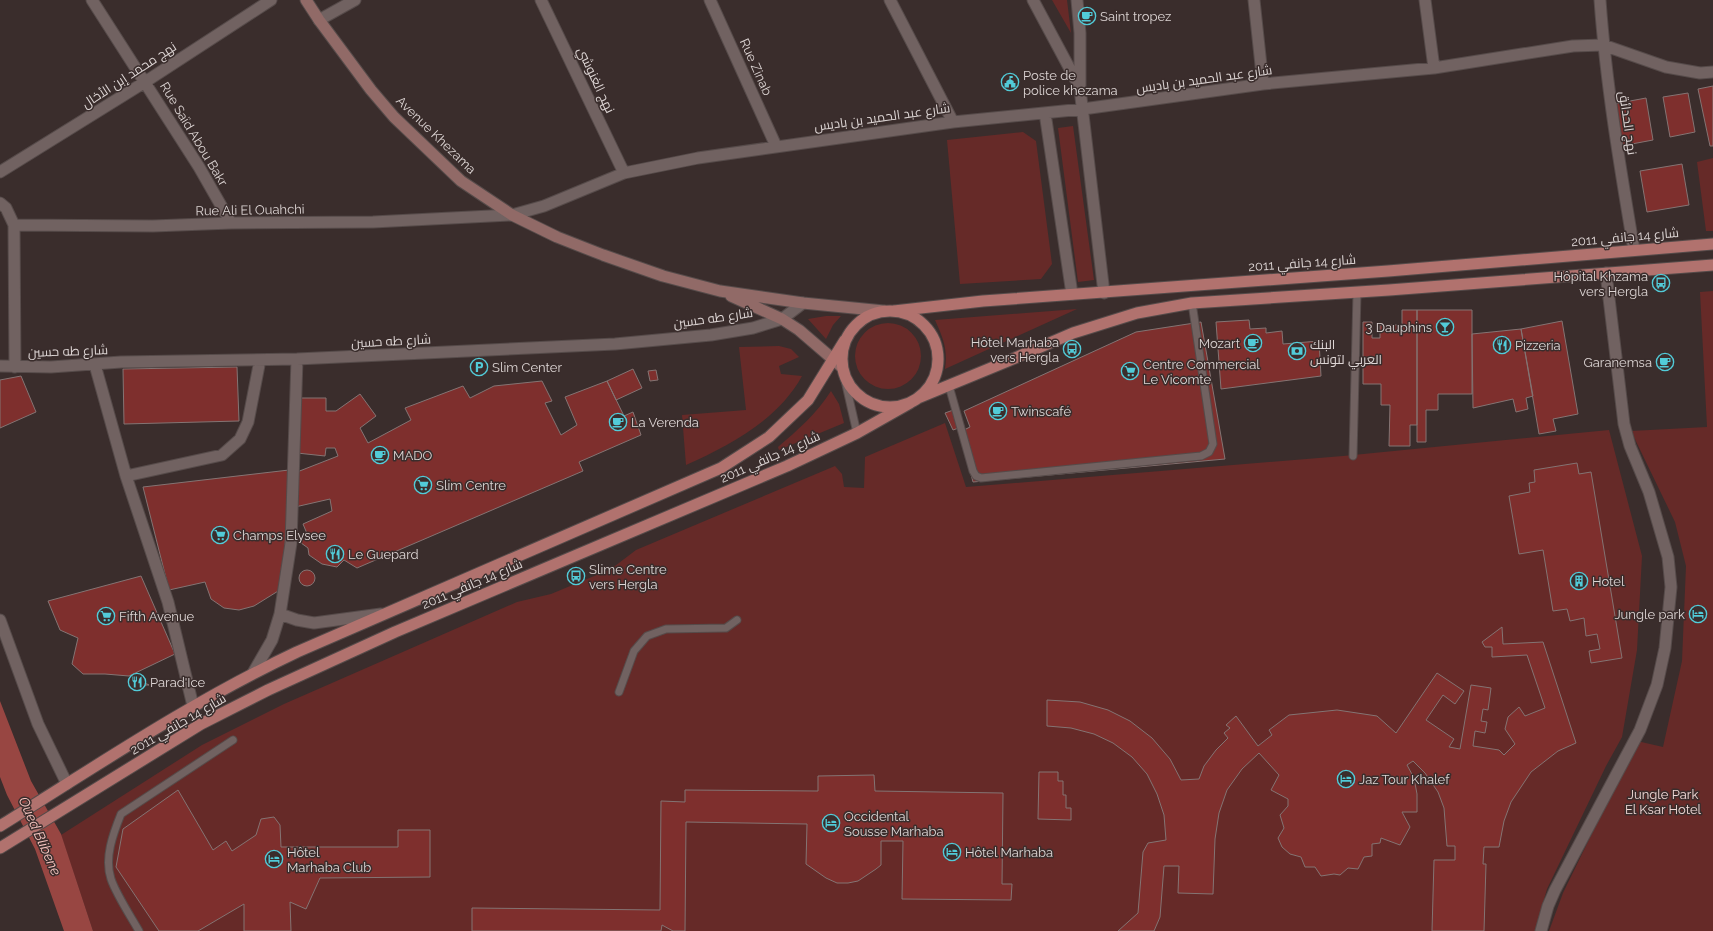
<svg xmlns="http://www.w3.org/2000/svg" width="1713" height="931" font-family="Raleway,Cairo,sans-serif">
	<style>
		.green { fill: #662a28 }
		.water { fill: #984642 }
		.building { fill: #7e2f2d; stroke: #847473 }
		.lines { fill: none; stroke-linecap: round; stroke-linejoin: round }
		.service-casing { stroke: #564b4a; stroke-width: 9 }
		.minor-casing { stroke: #564b4a; stroke-width: 13 }
		.secondary-casing { stroke: #564b4a; stroke-width: 13 }
		.primary-casing { stroke: #564b4a; stroke-width: 13 }
		.service { stroke: #716261; stroke-width: 7 }
		.minor { stroke: #716261; stroke-width: 11 }
		.secondary { stroke: #916a67; stroke-width: 11 }
		.primary { stroke: #b1726e; stroke-width: 11 }
		.labels { text-anchor: middle; dominant-baseline: central; stroke-width: 3; stroke-linejoin: round; paint-order: stroke }
		.poi-label { font-size: 13px; fill: #ddd5d4; stroke: #3a2d2c; text-anchor: start }
		.street-label { font-size: 13px; fill: #ddd5d4; stroke: #3a2d2c }
		.park-label { font-size: 13px; fill: #f2d9d7; stroke: #3a2d2c }
		.water-label { font-size: 14px; font-style: italic; fill: #f7c6c1; stroke: #3a2d2c }
	</style>
	<rect width="100%" height="100%" fill="#3a2d2c"/>
	<!-- green -->
	<path class="green" d="M1052,0H1067L1071,33Z
		M1073,126L1094,280L1078,282L1058,128Z
		M1023,132L1036,141L1052,264L1041,279L960,284L947,140Z
		M1713,158V231H1706L1697,162Z
		M1713,291V931H1549L1563,893L1637,741L1663,747L1682,661L1686,566L1675,522L1631,431L1707,427L1700,292Z
		M1077,309L945,369C948,349 943,338 935,320Z
		M826,316H841L833,325L826,339L808,319Z
		M855 356a33 33 0 1 1 66 0a33 33 0 1 1-66 0Z
		M779,346L791,349L799,357L779,366L781,374L802,376C778,420 730,445 686,465L682,415L746,410L739,347Z
		M831,391L839,404L844,423L779,450L778,447C798,430 817,413 831,391Z
		M945,423L966,487L1343,456L1609,430L1642,556L1637,650L1622,737L1606,766L1547,889L1535,931H93L61,835L202,745L284,704L517,602L551,594L611,569L636,550L835,466L842,474L844,487L864,488L865,457Z"/>
	<!-- water -->
	<path class="water" d="M0,701L31,781L61,834L93,931H64L35,849L7,795L0,777Z"/>
	<!-- building -->
	<path class="building" d="M1713,86V146H1710L1698,89Z
		M1688,93L1695,132L1670,137L1663,97Z
		M1646,98L1653,140L1621,146L1614,104Z
		M1682,164L1689,205L1647,212L1640,171Z
		M1402,310H1417V425H1410V446H1389L1390,405H1381V384H1363V322H1372V338H1380V325H1402Z
		M1417,310H1472V394H1438V410H1426V442H1417Z
		M1249,320L1250,329L1266,328V333L1282,331L1283,344L1319,341L1321,376L1221,389L1216,322Z
		M1562,321L1578,414L1553,419L1556,431L1539,434L1521,329Z
		M1201,322L1225,459L973,482L960,432L970,427L964,411L1136,332Z
		M1521,329L1533,396L1526,398L1528,409L1516,412L1513,399L1473,408L1472,334Z
		M237,367L239,421L124,424L123,369Z
		M633,369L642,388L616,400L607,381Z
		M656,370L658,380L650,381L648,371Z
		M21,376L36,412L0,428V380Z
		M542,381L552,401L545,403L561,435L577,425L565,397L607,381L624,416L633,412L641,435L579,462L583,471L357,568L344,560L337,567L322,564L309,555L308,548L297,540L308,536L303,524L332,511L330,499L295,507L297,472L338,456L335,448H326L325,456L297,453L299,398H326V411H336L360,394L376,416L360,428L368,443L411,420L405,408L463,386L470,398L494,386Z
		M956,409L964,426L953,430L945,413Z
		M1577,463L1579,474L1591,472L1622,658L1591,663L1589,651L1600,649L1597,634L1586,636L1584,618L1570,621L1567,609L1553,611L1543,550L1519,554L1509,496L1530,492L1529,483L1535,482L1534,470Z
		M289,470L283,588L254,606L239,610L224,608L211,599L205,582L169,590L143,487Z
		M299 578a8 8 0 1 1 16 0a8 8 0 1 1-16 0Z
		M141,576L175,654L129,676L105,674H83L72,664L78,638L60,630L48,601Z
		M1502,627L1503,644L1543,642L1576,743L1558,751L1531,772L1511,802L1504,821L1499,847H1484L1483,864H1486L1484,931H1432L1434,860H1455V846H1447L1444,808L1438,792L1425,773L1413,761L1407,765L1414,778L1417,794V812H1402L1410,827L1400,845L1381,838L1380,843L1372,844V856L1364,857L1358,869L1348,868L1340,875L1334,874L1321,876L1315,867H1305L1301,857L1290,854L1282,847L1278,838L1284,828L1280,815L1288,806V799L1271,790L1279,775L1259,753L1242,769L1227,790L1219,813L1215,839L1213,894L1178,893L1179,866H1164L1160,917L1154,931H1118L1138,913L1143,852L1148,843L1166,840L1164,815L1157,794L1147,774L1132,757L1113,743L1094,734L1071,728L1047,726V700L1080,702L1108,710L1130,721L1152,738L1170,759L1181,780L1199,779L1204,766L1216,750L1228,738L1224,733L1230,728L1226,725L1236,716L1258,746L1272,735L1269,730L1289,715L1337,710L1377,716L1396,733L1437,673L1464,691L1455,704L1443,695L1426,720L1454,739L1449,747L1460,749L1471,685L1491,688L1488,710L1483,709L1481,721L1487,722L1485,733L1475,731L1473,746L1499,750L1504,755L1515,744L1505,729L1508,717L1519,707L1525,716L1545,708L1527,655L1492,657V647H1485L1482,642Z
		M131,679L139,680L149,685H131Z
		M1039,772H1058V781H1063V795H1066V808H1071V820L1038,819Z
		M874,775L875,791L1003,793L1002,884H1012L1011,900L902,899L903,841H881V865L876,869L858,881L848,883H837L826,878L806,864L807,824L686,822L685,931H673L662,925L661,931H472V908L660,910L661,801L685,802V790L818,791V776Z
		M178,790L213,850L226,841L232,851L256,835L261,819L274,817L280,825L281,847H398V830H430V877L320,878L306,909L290,902L291,931H244V904L198,931H159L116,867L123,829Z"/>
	<g class="lines">
		<defs>
			<path id="service" d="M844,376L857,433
				M949,386L973,471L976,476L981,478L1201,456L1209,452L1213,444L1192,303
				M1353,456L1357,293
				M619,692L634,651L647,636L666,629L726,628L737,620
				M139,931C131,917 116,894 111,879C104,858 113,834 121,814L233,740"/>
			<path id="minor" d="M92,0L199,167L231,223
				M541,0L624,173
				M710,0L776,146
				M890,0L953,122
				M1033,0L1079,86
				M1077,0L1080,33V89L1104,293
				M1254,0L1263,84
				M1425,0L1434,68
				M1600,0C1606,84 1620,167 1634,250
				M319,20L355,0
				M1045,113L1072,294
				M0,172L145,82L271,0
				M0,203L6,208L14,225L153,226L231,223L373,222L512,215L544,206L624,173L698,158L953,122L1083,109L1263,84L1434,68L1573,46L1603,45L1666,67L1700,73L1713,72
				M14,225L15,367
				M95,365L126,476L168,602L193,706
				M0,366L51,367L121,362L297,359L615,344L711,335L753,328L782,319L803,303
				M126,476L222,455L240,439L248,422L260,360
				M280,614L297,620L314,623L381,614
				M0,620L38,724L67,784
				M253,673L272,640L280,614L291,543L297,359
				M1541,931L1548,906L1555,890L1640,730L1657,685L1665,648L1671,587L1668,557L1649,492L1630,446L1624,424L1606,273"/>
			<path id="secondary" d="M306,0L319,20L371,90L394,117L461,181L512,215L557,237L603,255L663,276L720,291L803,303L884,311
				M731,296L782,319L799,330L842,367"/>
			<path id="primary" d="M842 359a48 48 0 1 1 96 0a48 48 0 1 1-96 0Z
				M894,311L983,301L1388,271L1713,244
				M918,398L1008,361L1073,333L1137,313L1192,303L1389,290L1713,265
				M0,826C98,765 193,701 297,652L721,468L769,437L808,400L845,340
				M0,848L201,724L268,690L395,632L787,466L857,433L910,403"/>
		</defs>
		<!-- service casing -->
		<use href="#service" class="service-casing"/>
		<!-- minor casing -->
		<use href="#minor" class="minor-casing"/>
		<!-- secondary casing -->
		<use href="#secondary" class="secondary-casing"/>
		<!-- primary casing -->
		<use href="#primary" class="primary-casing"/>
		<!-- service -->
		<use href="#service" class="service"/>
		<!-- minor -->
		<use href="#minor" class="minor"/>
		<!-- secondary -->
		<use href="#secondary" class="secondary"/>
		<!-- primary -->
		<use href="#primary" class="primary"/>
	</g>
	<!-- icons -->
	<defs>
		<symbol id="cafe-ring" viewBox="-11 -11 22 22"><circle r="9.5" fill="#3a2d2c" stroke="#52cbd8" stroke-width="1.5"/><path d="M-5.5-4.5H6V0H3Q3 3.5 0 3.5H-2.5Q-5.5 3.5-5.5 0ZM3-3.2v2h1.7v-2ZM-6 4.5H4V6H-6Z" fill="#52cbd8"/></symbol>
		<symbol id="civic-ring" viewBox="-11 -11 22 22"><circle r="9.5" fill="#3a2d2c" stroke="#52cbd8" stroke-width="1.5"/><path d="M-.6-6.5H3V-4.5H.6V-3L4-1V1h2V6H-6V1h2V-1L-.6-3ZM-1.2 2.5V6h2.4V2.5Z" fill="#52cbd8"/></symbol>
		<symbol id="bus-ring" viewBox="-11 -11 22 22"><circle r="9.5" fill="#3a2d2c" stroke="#52cbd8" stroke-width="1.5"/><path d="M-5-6H5V4H4V6H2V4H-2V6H-4V4H-5ZM-3.5-4V0h7V-4ZM-3.5 1.2v1.5H-2V1.2ZM2 1.2v1.5H3.5V1.2Z" fill="#52cbd8"/></symbol>
		<symbol id="bar-ring" viewBox="-11 -11 22 22"><circle r="9.5" fill="#3a2d2c" stroke="#52cbd8" stroke-width="1.5"/><path d="M-6-5H6L.8 .8V4.5H3.5V6h-7V4.5H-.8V.8Z" fill="#52cbd8"/></symbol>
		<symbol id="restaurant-ring" viewBox="-11 -11 22 22"><circle r="9.5" fill="#3a2d2c" stroke="#52cbd8" stroke-width="1.5"/><path d="M-5-6h1v4h1v-4h1v4h1v-4h1v5L-1.5 .5V6h-2V.5L-5-1ZM5-6V6H3V1.5H1.5Q1.5-4 5-6Z" fill="#52cbd8"/></symbol>
		<symbol id="bank-ring" viewBox="-11 -11 22 22"><circle r="9.5" fill="#3a2d2c" stroke="#52cbd8" stroke-width="1.5"/><path d="M-6-4H6V4H-6ZM0-2.3a2.3 2.3 0 1 0 0 4.6a2.3 2.3 0 1 0 0-4.6Z" fill="#52cbd8"/></symbol>
		<symbol id="parking-ring" viewBox="-11 -11 22 22"><circle r="9.5" fill="#3a2d2c" stroke="#52cbd8" stroke-width="1.5"/><path d="M-3.5-5.5H1a3.5 3.5 0 0 1 0 7H-1V5.5H-3.5ZM-1-3.4V-.6H.8a1.4 1.4 0 0 0 0-2.8Z" fill="#52cbd8"/></symbol>
		<symbol id="supermarket-ring" viewBox="-11 -11 22 22"><circle r="9.5" fill="#3a2d2c" stroke="#52cbd8" stroke-width="1.5"/><path d="M-6-5.5h2.5l.6 2H6L4.5 2H-2.5L-4.4-4H-6ZM-1.5 3.2a1.3 1.3 0 1 0 .1 0ZM3 3.2a1.3 1.3 0 1 0 .1 0Z" fill="#52cbd8"/></symbol>
		<symbol id="building-ring" viewBox="-11 -11 22 22"><circle r="9.5" fill="#3a2d2c" stroke="#52cbd8" stroke-width="1.5"/><path d="M-4-6H4V6H1V3H-1V6H-4ZM-2.5-4.3h1.7v1.8h-1.7ZM.8-4.3h1.7v1.8H.8ZM-2.5-1h1.7V.8h-1.7ZM.8-1h1.7V.8H.8Z" fill="#52cbd8"/></symbol>
		<symbol id="hotel-ring" viewBox="-11 -11 22 22"><circle r="9.5" fill="#3a2d2c" stroke="#52cbd8" stroke-width="1.5"/><path d="M-6-4.5h1.5V1H6V5H4.5V3h-9V5H-6ZM-4 0a1.8 1.8 0 1 1 3.6 0ZM.5 0V-2.5h3Q6-2.5 6 0Z" fill="#52cbd8"/></symbol>
	</defs>
	<g fill-rule="evenodd">
		<use href="#cafe-ring" x="1077" y="6" width="20" height="20"/>
		<use href="#civic-ring" x="1000" y="72" width="20" height="20"/>
		<use href="#bus-ring" x="1651" y="273" width="20" height="20"/>
		<use href="#bar-ring" x="1435" y="317" width="20" height="20"/>
		<use href="#cafe-ring" x="1243" y="333" width="20" height="20"/>
		<use href="#restaurant-ring" x="1492" y="335" width="20" height="20"/>
		<use href="#bus-ring" x="1062" y="339" width="20" height="20"/>
		<use href="#bank-ring" x="1287" y="341" width="20" height="20"/>
		<use href="#cafe-ring" x="1655" y="352" width="20" height="20"/>
		<use href="#parking-ring" x="469" y="357" width="20" height="20"/>
		<use href="#supermarket-ring" x="1120" y="361" width="20" height="20"/>
		<use href="#cafe-ring" x="988" y="401" width="20" height="20"/>
		<use href="#cafe-ring" x="608" y="412" width="20" height="20"/>
		<use href="#cafe-ring" x="370" y="445" width="20" height="20"/>
		<use href="#supermarket-ring" x="413" y="475" width="20" height="20"/>
		<use href="#supermarket-ring" x="210" y="525" width="20" height="20"/>
		<use href="#restaurant-ring" x="325" y="544" width="20" height="20"/>
		<use href="#bus-ring" x="566" y="566" width="20" height="20"/>
		<use href="#building-ring" x="1569" y="571" width="20" height="20"/>
		<use href="#hotel-ring" x="1688" y="604" width="20" height="20"/>
		<use href="#supermarket-ring" x="96" y="606" width="20" height="20"/>
		<use href="#restaurant-ring" x="127" y="672" width="20" height="20"/>
		<use href="#hotel-ring" x="1336" y="769" width="20" height="20"/>
		<use href="#hotel-ring" x="821" y="813" width="20" height="20"/>
		<use href="#hotel-ring" x="942" y="842" width="20" height="20"/>
		<use href="#hotel-ring" x="264" y="849" width="20" height="20"/>
	</g>
	<g class="labels">
		<!-- poi labels -->
		<g class="poi-label">
			<text x="1100" y="16">Saint tropez</text>
			<text x="1023" y="75">Poste de<tspan x="1023" dy="15">police khezama</tspan></text>
			<text x="1648" y="276" text-anchor="end">Hôpital Khzama<tspan x="1648" dy="15">vers Hergla</tspan></text>
			<text x="1432" y="327" text-anchor="end">3 Dauphins</text>
			<text x="1059" y="342" text-anchor="end">Hôtel Marhaba<tspan x="1059" dy="15">vers Hergla</tspan></text>
			<text x="1240" y="343" text-anchor="end">Mozart</text>
			<text x="1310" y="344">البنك<tspan x="1310" dy="15">العربي لتونس</tspan></text>
			<text x="1515" y="345">Pizzeria</text>
			<text x="1652" y="362" text-anchor="end">Garanemsa</text>
			<text x="1143" y="364">Centre Commercial<tspan x="1143" dy="15">Le Vicomte</tspan></text>
			<text x="492" y="367">Slim Center</text>
			<text x="1011" y="411">Twinscafé</text>
			<text x="631" y="422">La Verenda</text>
			<text x="393" y="455">MADO</text>
			<text x="436" y="485">Slim Centre</text>
			<text x="233" y="535">Champs Elysee</text>
			<text x="348" y="554">Le Guepard</text>
			<text x="589" y="569">Slime Centre<tspan x="589" dy="15">vers Hergla</tspan></text>
			<text x="1592" y="581">Hotel</text>
			<text x="1685" y="614" text-anchor="end">Jungle park</text>
			<text x="119" y="616">Fifth Avenue</text>
			<text x="150" y="682">Parad'Ice</text>
			<text x="1359" y="779">Jaz Tour Khalef</text>
			<text x="844" y="816">Occidental<tspan x="844" dy="15">Sousse Marhaba</tspan></text>
			<text x="287" y="852">Hôtel<tspan x="287" dy="15">Marhaba Club</tspan></text>
			<text x="965" y="852">Hôtel Marhaba</text>
		</g>
		<!-- street labels -->
		<g class="street-label">
			<text transform="translate(756 67) rotate(66)">Rue Zinab</text>
			<text transform="translate(129 75) rotate(-33)">نهج محمد إبن الأخال</text>
			<text transform="translate(1204 79) rotate(-8)">شارع عبد الحميد بن باديس</text>
			<text transform="translate(596 80) rotate(65)">نهج الغنوشي</text>
			<text transform="translate(882 117) rotate(-8)">شارع عبد الحميد بن باديس</text>
			<text transform="translate(1628 123) rotate(82)">نهج الحدائق</text>
			<text transform="translate(194 134) rotate(59)">Rue Saïd Abou Bakr</text>
			<text transform="translate(436 135) rotate(44)">Avenue Khezama</text>
			<text transform="translate(250 210) rotate(-1)">Rue Ali El Ouahchi</text>
			<text transform="translate(1625 237) rotate(-5)">شارع 14 جانفي 2011</text>
			<text transform="translate(1302 263) rotate(-4)">شارع 14 جانفي 2011</text>
			<text transform="translate(713 318) rotate(-8)">شارع طه حسين</text>
			<text transform="translate(391 341) rotate(-3)">شارع طه حسين</text>
			<text transform="translate(68 351) rotate(-2)">شارع طه حسين</text>
			<text transform="translate(770 457) rotate(-24)">شارع 14 جانفي 2011</text>
			<text transform="translate(472 584) rotate(-23)">شارع 14 جانفي 2011</text>
			<text transform="translate(178 724) rotate(-30)">شارع 14 جانفي 2011</text>
		</g>
		<!-- park labels -->
		<g class="park-label">
			<text x="1663" y="794">Jungle Park<tspan x="1663" dy="15">El Ksar Hotel</tspan></text>
		</g>
		<!-- water labels -->
		<g class="water-label">
			<text transform="translate(40 836) rotate(66)">Oued Blibene</text>
		</g>
	</g>
</svg>
